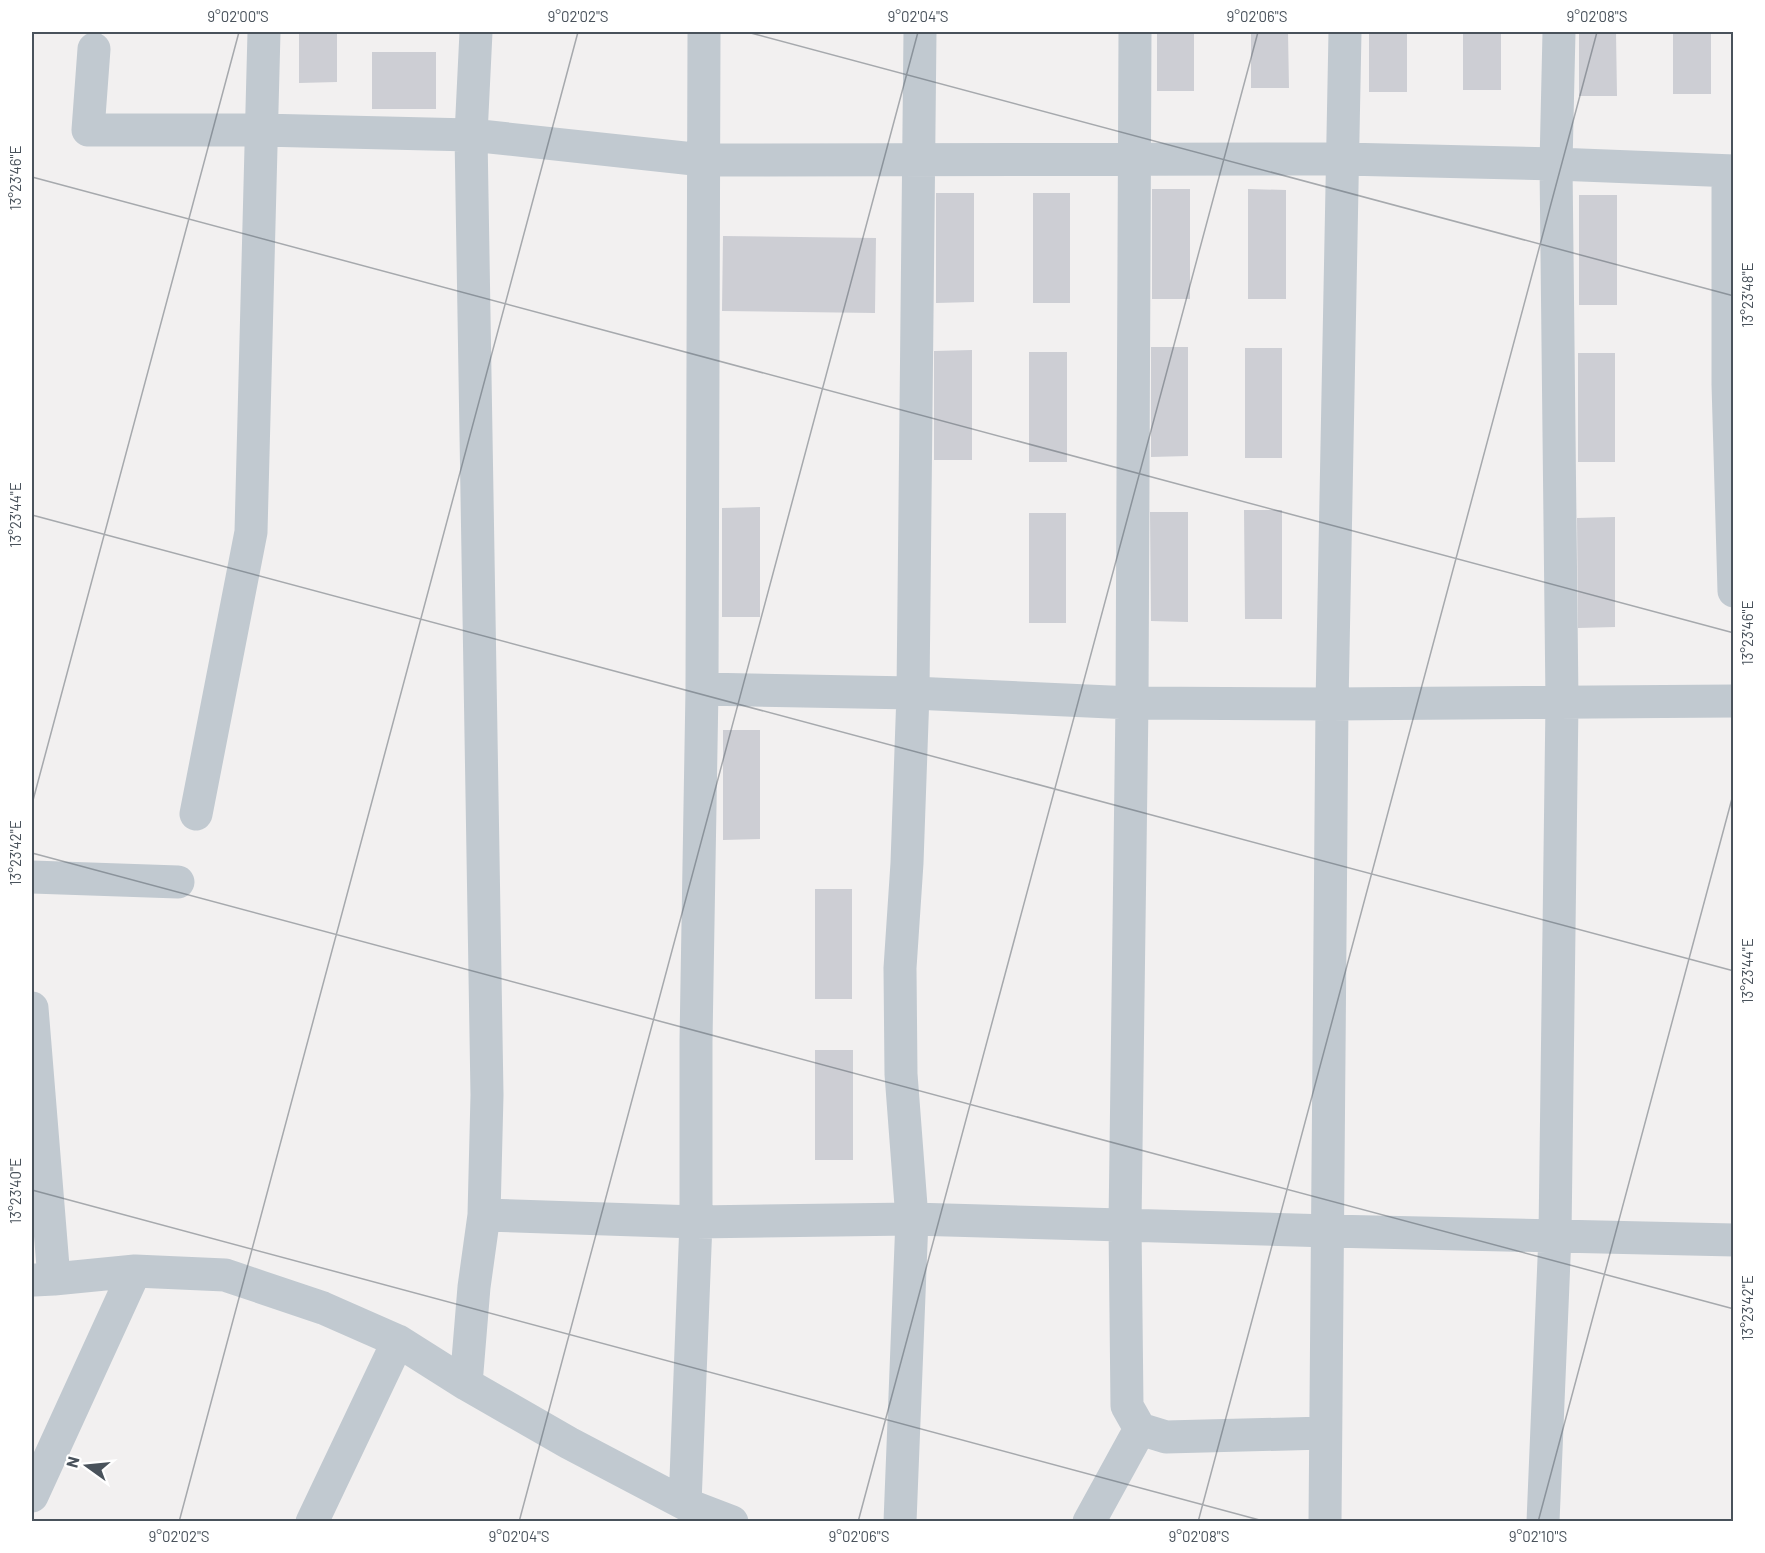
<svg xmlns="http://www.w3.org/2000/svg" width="1765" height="1553" font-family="Barlow,sans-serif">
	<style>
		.building { fill: #cdced4 }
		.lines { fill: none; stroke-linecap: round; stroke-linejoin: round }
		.minor { stroke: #c1c9d0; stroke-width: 33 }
		.ticks { fill: none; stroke: #49525b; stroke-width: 1.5; stroke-opacity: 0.45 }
		.neatline { fill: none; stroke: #49525b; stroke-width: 2 }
		.ticks-label { font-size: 15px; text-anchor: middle; fill: #49525b }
	</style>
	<rect width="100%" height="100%" fill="#f2f0f0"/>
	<!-- building -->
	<path class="building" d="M299,32H337V82L299,83Z
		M1157,32H1194V91H1157Z
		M1251,32H1288L1289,88H1251Z
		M1369,32H1407V92H1369Z
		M1463,32H1501V90H1463Z
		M1579,32H1616L1617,96H1579Z
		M1673,32H1711V94H1673Z
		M372,52H436V109H372Z
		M1152,189H1190V299H1152Z
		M1248,189L1286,190V299H1248Z
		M936,193H974V302L936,303Z
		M1033,193H1070V303H1033Z
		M1579,195H1617V305H1579Z
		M723,236L876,238L875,313L722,311Z
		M1151,347H1188V456L1151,457Z
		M1245,348H1282V458H1245Z
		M972,350V460H934V351Z
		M1029,352H1067V462H1029Z
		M1578,353H1615V462H1578Z
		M760,507V617H722V508Z
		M1244,510H1282V619H1245Z
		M1150,512H1188V622L1151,621Z
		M1029,513H1066V623H1029Z
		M1615,517V627L1578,628L1577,518Z
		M723,730H760V839L723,840Z
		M815,889H852V999H815Z
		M815,1050H853V1160H815Z"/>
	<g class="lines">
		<!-- minor -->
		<path class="minor" d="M1135,32L1132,703L1125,1224L1127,1406L1140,1429L1166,1437L1325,1433
			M94,49L88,130H261L471,135L703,160L1343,159L1556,164L1734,171
			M1728,171V384L1734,591
			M702,689L913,693L1132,703L1332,704L1734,701
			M196,814L251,532L264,32
			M32,877L178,882
			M32,1008L54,1279L34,1280
			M484,1215L696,1222L912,1219L1329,1231L1734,1240
			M54,1279L135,1271L225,1275L323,1308L398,1341L466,1384L569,1443L685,1504L732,1522
			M466,1384L474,1287L484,1215L487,1095L471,135L476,32
			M32,1496L135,1271
			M685,1504L696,1222V1041L702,689L704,32
			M312,1522L398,1341
			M900,1522L912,1219L901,1074L900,968L907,863L913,693L920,32
			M1089,1522L1140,1429
			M1325,1522L1332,704L1345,32
			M1543,1522L1555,1235L1562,702L1556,164L1559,32"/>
	</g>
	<!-- ticks -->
	<path class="ticks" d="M747,32L1734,296M32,177L1734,633M32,515L1734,971M32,804L239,32M32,853L1734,1309M32,1190L1267,1522M179,1522L578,32M519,1522L918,32M858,1522L1258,32M1198,1522L1597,32M1538,1522L1734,791"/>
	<!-- border -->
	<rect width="1765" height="1553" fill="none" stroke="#ffffff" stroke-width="66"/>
	<!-- north arrow -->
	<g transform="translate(87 1466) rotate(285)" stroke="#ffffff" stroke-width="4.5" paint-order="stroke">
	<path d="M0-4.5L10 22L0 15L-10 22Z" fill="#49525b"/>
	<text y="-9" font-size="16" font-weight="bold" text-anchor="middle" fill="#49525b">N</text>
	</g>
	<rect x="33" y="33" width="1699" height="1487" class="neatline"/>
	<g class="ticks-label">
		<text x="238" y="22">9°02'00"S</text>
		<text x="578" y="22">9°02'02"S</text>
		<text x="918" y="22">9°02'04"S</text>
		<text x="1257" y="22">9°02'06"S</text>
		<text x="1597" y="22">9°02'08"S</text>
		<text transform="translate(16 178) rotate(-90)" y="5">13°23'46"E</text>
		<text transform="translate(1748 295) rotate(-90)" y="5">13°23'48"E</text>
		<text transform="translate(16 515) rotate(-90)" y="5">13°23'44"E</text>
		<text transform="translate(1748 633) rotate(-90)" y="5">13°23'46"E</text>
		<text transform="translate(16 853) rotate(-90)" y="5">13°23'42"E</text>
		<text transform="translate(1748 971) rotate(-90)" y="5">13°23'44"E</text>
		<text transform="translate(16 1191) rotate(-90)" y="5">13°23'40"E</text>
		<text transform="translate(1748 1308) rotate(-90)" y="5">13°23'42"E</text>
		<text x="179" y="1542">9°02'02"S</text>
		<text x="519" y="1542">9°02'04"S</text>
		<text x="859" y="1542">9°02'06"S</text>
		<text x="1199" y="1542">9°02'08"S</text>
		<text x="1538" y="1542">9°02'10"S</text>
	</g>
</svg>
